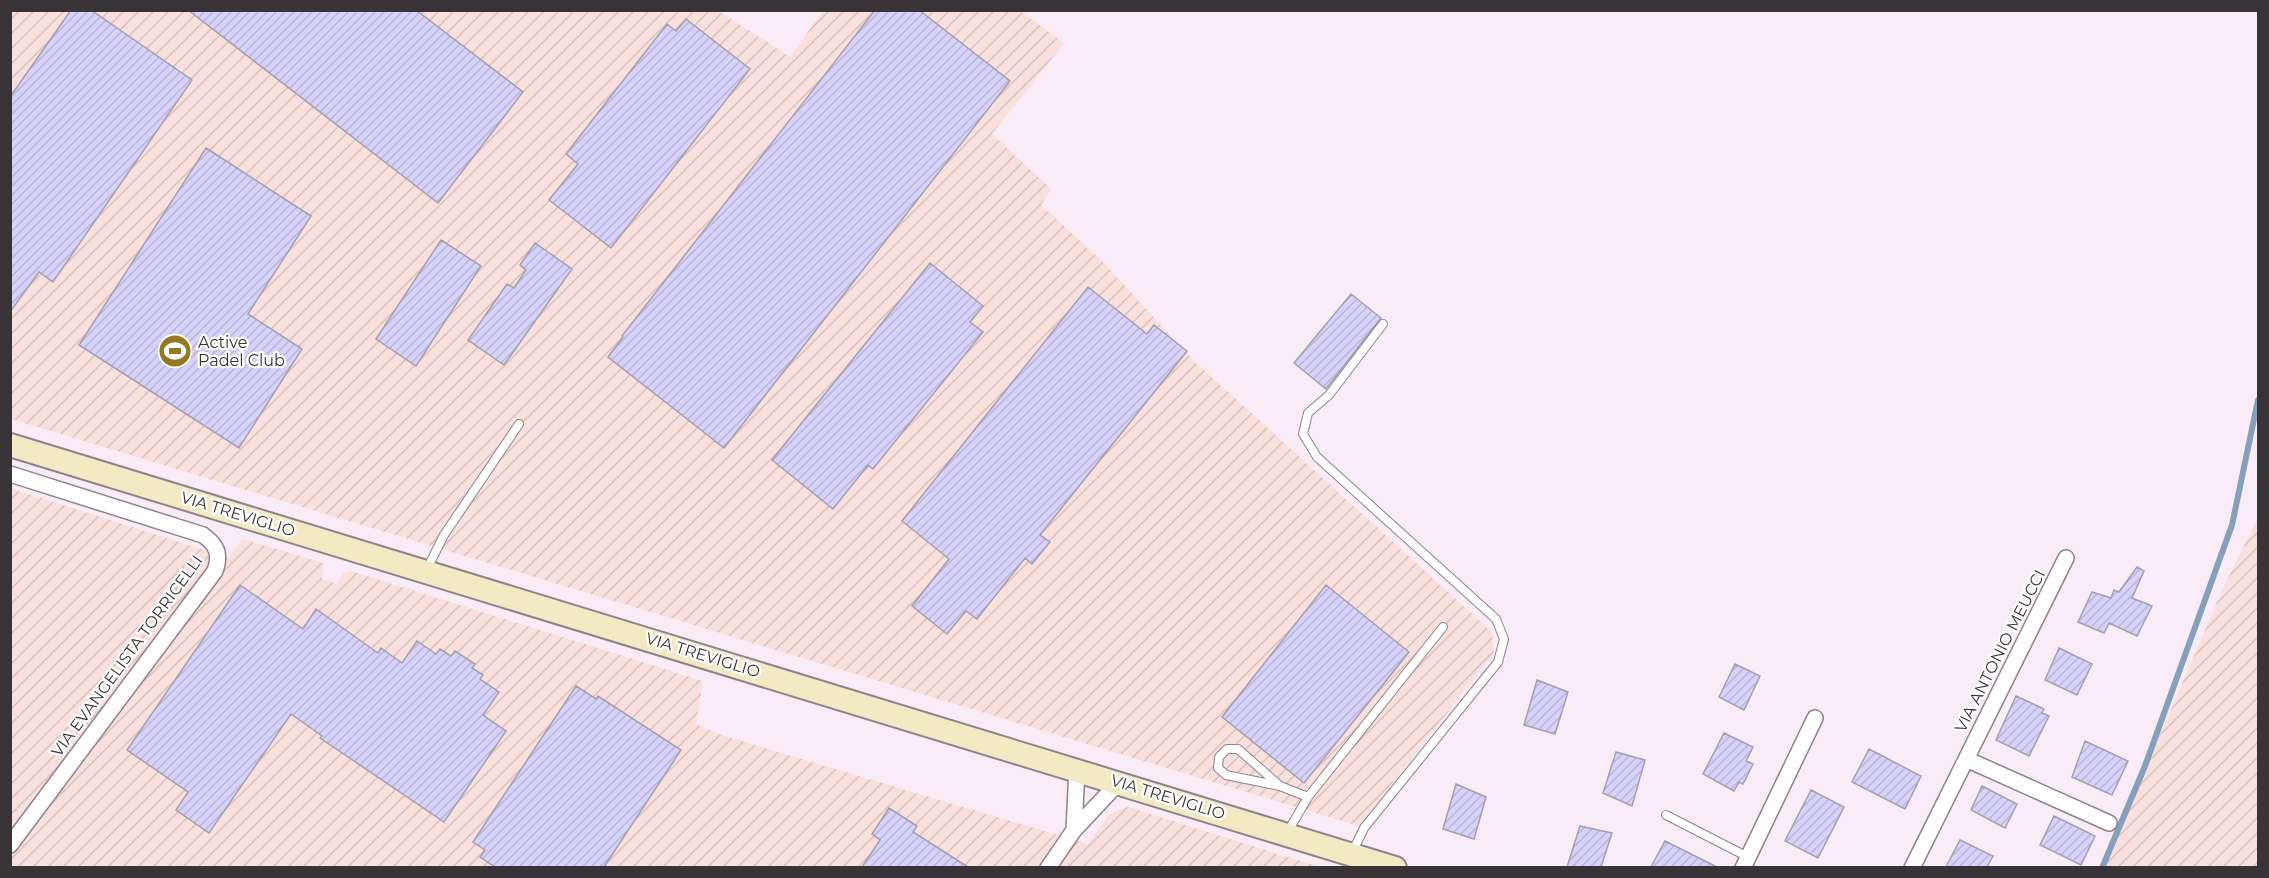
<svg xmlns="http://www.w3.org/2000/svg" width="2269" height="878" font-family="Montserrat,sans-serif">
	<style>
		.industrial { fill: url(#industrial-furrows) }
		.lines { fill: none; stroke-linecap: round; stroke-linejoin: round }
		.stream { stroke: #84a0bd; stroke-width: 6 }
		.building { fill: url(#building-hatch); stroke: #a1a0ad; stroke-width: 1.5 }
		.lane-casing { stroke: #8e828d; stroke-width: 10 }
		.street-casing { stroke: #8e828d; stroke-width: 18 }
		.secondary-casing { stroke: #8e828d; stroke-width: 26 }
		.lane { stroke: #fff; stroke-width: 8 }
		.street { stroke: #fff; stroke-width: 15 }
		.secondary { stroke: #f3eac4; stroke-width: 22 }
		.labels { text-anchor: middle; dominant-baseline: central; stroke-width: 4.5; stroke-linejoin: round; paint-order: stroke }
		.poi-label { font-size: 16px; fill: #383337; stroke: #fff; text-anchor: start }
		.street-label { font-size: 16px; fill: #383337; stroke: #fff }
	</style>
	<defs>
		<pattern id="industrial-furrows" width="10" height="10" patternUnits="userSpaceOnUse" patternTransform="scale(1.5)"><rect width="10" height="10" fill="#fae0dc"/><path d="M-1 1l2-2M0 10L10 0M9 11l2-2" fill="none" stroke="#d7c1bd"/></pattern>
		<pattern id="building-hatch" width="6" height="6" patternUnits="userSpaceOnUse" patternTransform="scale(1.5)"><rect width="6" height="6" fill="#d7d2fb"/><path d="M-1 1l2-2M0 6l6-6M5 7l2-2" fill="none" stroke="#b9b5d8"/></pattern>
	</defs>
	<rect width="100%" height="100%" fill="#f9ecf7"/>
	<!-- industrial -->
	<path class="industrial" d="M10,11H719L790,57L823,11H1020L1064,43L992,134L1051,189L1041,205L1104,263L1193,360L1492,632L1494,653L1359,826L11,419Z
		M10,488L229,558L242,539L323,563L322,579L337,584L343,573L351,571L703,681L696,724L721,735L1088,844L1109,814L1128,807L1320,867H11Z
		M2258,518V867H2103L2224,586Z"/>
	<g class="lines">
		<!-- stream -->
		<path class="stream" d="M2102,868L2145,766L2232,525L2258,400"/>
	</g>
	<!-- building -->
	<path class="building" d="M71,10H91L192,80L53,282L39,272L10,312V97Z
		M188,10H416L523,92L438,203Z
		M875,10H919L1010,81L724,448L608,357L623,337L622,336Z
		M686,19L750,69L611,248L549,200L578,164L566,154L667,24L676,31Z
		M206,148L311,216L248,314L302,349L239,448L79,345Z
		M441,240L481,266L416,366L376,339Z
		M535,243L572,269L504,365L468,340L507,284L514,288L526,270L520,265Z
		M930,263L983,306L970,322L983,332L873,469L868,465L833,509L772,460Z
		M1088,287L1147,334L1154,325L1187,351L1040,535L1050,542L1032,564L1025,558L977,619L966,611L947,634L912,606L949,559L902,521Z
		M1351,294L1381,318L1326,389L1294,363Z
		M2137,567L2144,571L2132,598L2152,606L2137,636L2109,623L2104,633L2078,622L2092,592L2111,598L2114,590L2119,592Z
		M240,585L303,629L316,609L378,653L381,648L402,663L417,641L436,654L440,649L451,656L455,651L475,664L472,668L483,675L480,679L499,692L483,715L506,731L444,822L320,738L322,736L291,714L209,833L176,810L188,792L127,750Z
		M1326,585L1409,652L1304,783L1222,717Z
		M2059,648L2092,664L2077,695L2045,680Z
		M1735,664L1760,676L1744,710L1719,697Z
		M1537,680L1568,692L1555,734L1524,725Z
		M576,686L596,699L598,696L681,750L604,867H495L480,857L485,850L473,842Z
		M2016,696L2044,709L2042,713L2049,716L2029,756L1996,740Z
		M1724,733L1753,747L1746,761L1753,764L1743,784L1739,782L1734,791L1703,774Z
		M2085,741L2128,761L2112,795L2072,777Z
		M1869,749L1921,776L1905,809L1852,782Z
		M1616,752L1645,760L1632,806L1603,793Z
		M1456,784L1486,797L1474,839L1443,829Z
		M1982,786L2017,804L2005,828L1971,810Z
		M1811,790L1844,807L1818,858L1785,841Z
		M889,808L917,826L913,832L968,867H862L880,840L872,834Z
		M2054,816L2095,836L2081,865L2040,845Z
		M1580,826L1612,833L1601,867H1567Z
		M1960,840L1993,856L1987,867H1946Z
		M1665,841L1717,867H1651Z"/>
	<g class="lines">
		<defs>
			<path id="lane" d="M427,569L444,535L519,424
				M1280,786L1226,775L1218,768L1219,757L1227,749H1238L1280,786L1308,797
				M1666,815L1748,857
				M1287,833L1308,797L1443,627
				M1352,853L1364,828L1498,662L1504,639L1496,619L1317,457L1303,434L1308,413L1329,395L1383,324"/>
			<path id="street" d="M10,474L203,535C217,545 221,554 215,571L10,845
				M1966,759L2109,823
				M1074,830L1077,769
				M1048,868L1074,830L1119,782
				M1743,868L1815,718
				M1912,868L2066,558"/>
			<path id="secondary" d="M10,445L1395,868"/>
		</defs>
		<!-- lane casing -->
		<use href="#lane" class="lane-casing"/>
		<!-- street casing -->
		<use href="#street" class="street-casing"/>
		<!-- secondary casing -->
		<use href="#secondary" class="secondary-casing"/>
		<!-- lane -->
		<use href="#lane" class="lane"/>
		<!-- street -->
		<use href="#street" class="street"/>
		<!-- secondary -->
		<use href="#secondary" class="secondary"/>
	</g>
	<!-- icons -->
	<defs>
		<symbol id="stadium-disc" viewBox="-11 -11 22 22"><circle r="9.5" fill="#937920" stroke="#fff"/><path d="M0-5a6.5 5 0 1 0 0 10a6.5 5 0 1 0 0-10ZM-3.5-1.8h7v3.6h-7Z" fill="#fff"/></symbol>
	</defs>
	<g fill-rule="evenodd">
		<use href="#stadium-disc" x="156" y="332" width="38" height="38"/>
	</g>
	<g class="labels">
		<!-- poi labels -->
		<g class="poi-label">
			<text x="198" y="342">Active<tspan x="198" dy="18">Padel Club</tspan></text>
		</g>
		<!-- street labels -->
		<g class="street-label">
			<text transform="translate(238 514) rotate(17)">VIA TREVIGLIO</text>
			<text transform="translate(2000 651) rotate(-63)">VIA ANTONIO MEUCCI</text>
			<text transform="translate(703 655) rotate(17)">VIA TREVIGLIO</text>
			<text transform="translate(127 656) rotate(-54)">VIA EVANGELISTA TORRICELLI</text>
			<text transform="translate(1168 797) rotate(17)">VIA TREVIGLIO</text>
		</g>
	</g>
	<!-- border -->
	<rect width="2269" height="878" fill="none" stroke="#383337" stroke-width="24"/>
</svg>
